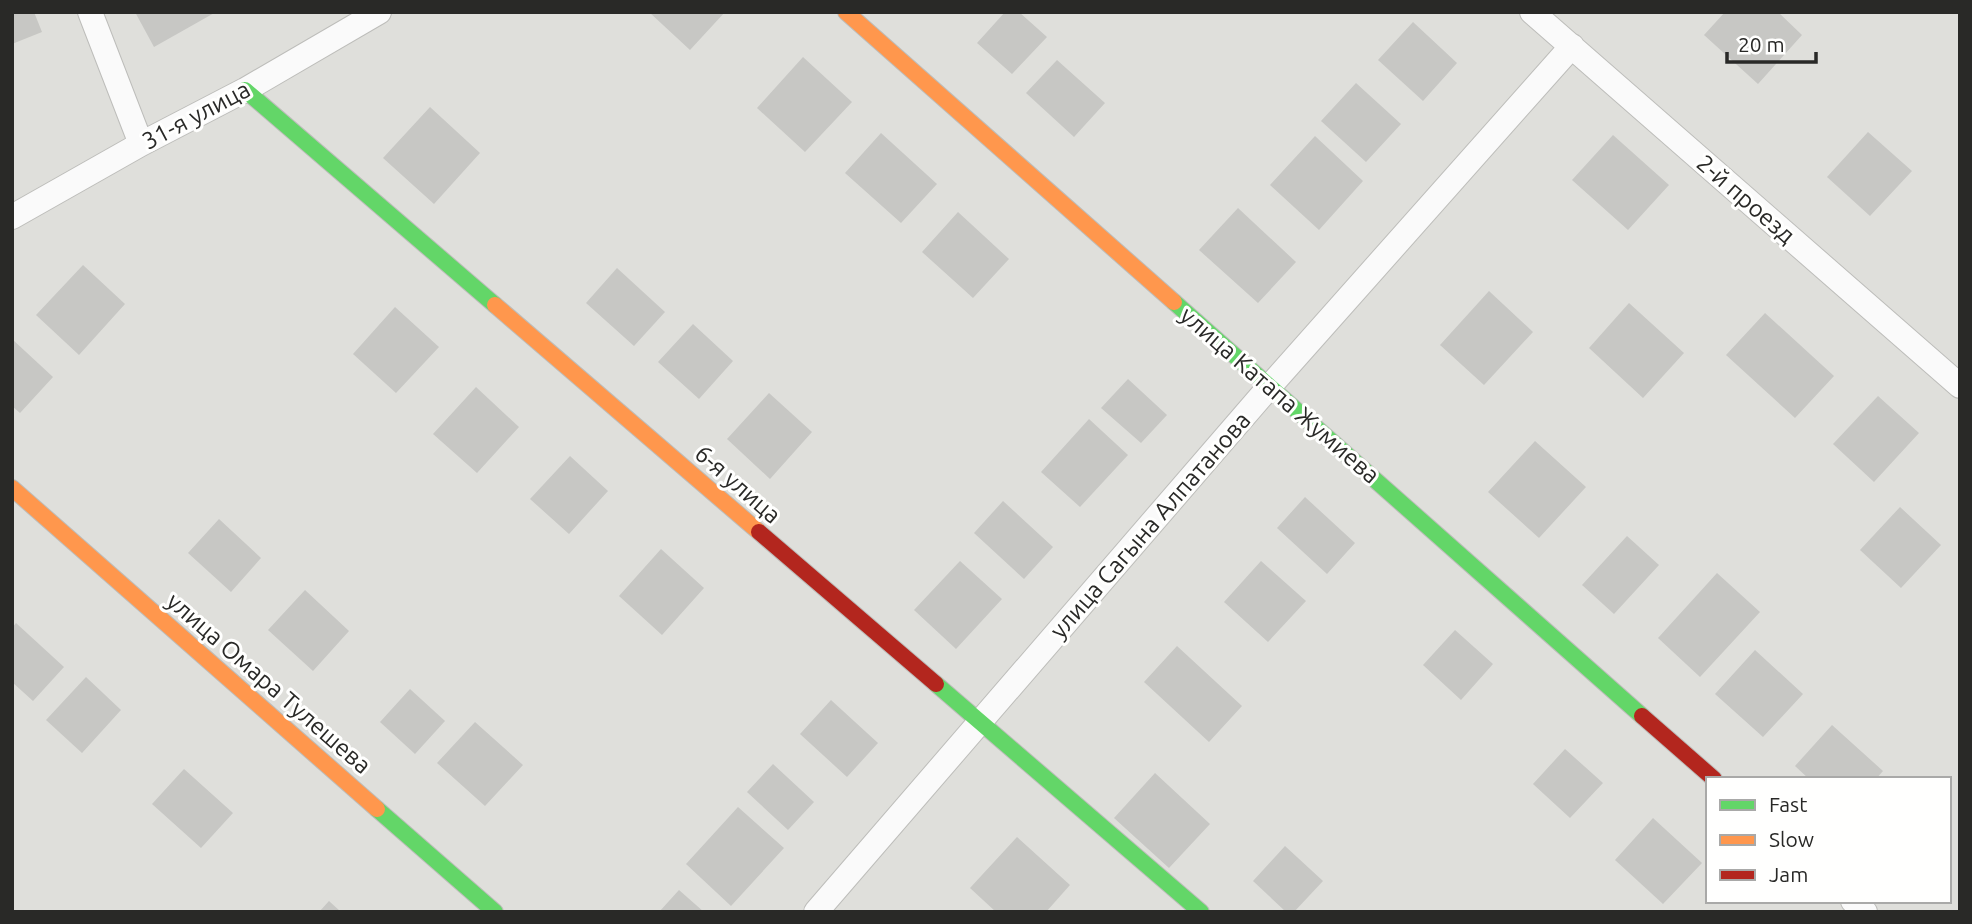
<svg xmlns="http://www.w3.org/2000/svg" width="1972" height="924" font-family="Ubuntu,sans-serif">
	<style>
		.building { fill: #c7c7c4 }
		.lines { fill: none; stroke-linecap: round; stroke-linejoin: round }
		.street-casing { stroke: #bdbdba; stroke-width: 26 }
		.fast-casing { stroke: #bdbdba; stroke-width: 18 }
		.slow-casing { stroke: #bdbdba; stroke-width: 18 }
		.jam-casing { stroke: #bdbdba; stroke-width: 18 }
		.street { stroke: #fafafa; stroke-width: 24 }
		.fast { stroke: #63d668; stroke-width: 16 }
		.slow { stroke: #ff974d; stroke-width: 16 }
		.jam { stroke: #b3261e; stroke-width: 16 }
		.labels { text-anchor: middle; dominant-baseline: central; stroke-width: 6; stroke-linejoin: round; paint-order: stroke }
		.street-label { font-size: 24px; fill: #292927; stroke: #fffffe }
	</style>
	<rect width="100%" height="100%" fill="#dfdfdb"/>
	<!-- building -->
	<path class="building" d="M12,12H34L42,32L12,44Z
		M135,12H216L154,47Z
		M649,12H725L690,50Z
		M1005,12H1019L1047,37L1012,74L977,43Z
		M1725,12H1778L1802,35L1758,84L1704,35Z
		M1413,22L1457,63L1423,101L1378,60Z
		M803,57L852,102L805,152L757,108Z
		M1057,60L1105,103L1074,137L1026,93Z
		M1356,83L1401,124L1366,162L1321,121Z
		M430,107L480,153L434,204L383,158Z
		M1868,132L1912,171L1870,216L1827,177Z
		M881,133L937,184L901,223L845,173Z
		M1613,135L1669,185L1628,230L1572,180Z
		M1315,136L1363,181L1319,230L1270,185Z
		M1238,208L1296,262L1258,303L1199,250Z
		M958,212L1009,259L973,298L922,252Z
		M83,265L125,304L79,355L36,315Z
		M617,268L665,312L634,346L586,303Z
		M1489,291L1533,332L1484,385L1440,345Z
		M1629,303L1684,353L1643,398L1589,348Z
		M395,307L439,347L396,393L353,354Z
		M1765,313L1834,376L1795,418L1726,355Z
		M693,324L733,361L699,399L658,362Z
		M12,339L53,377L20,413L12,406Z
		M1128,379L1167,415L1141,443L1101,408Z
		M476,387L519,427L477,473L433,434Z
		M769,393L812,432L770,479L727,439Z
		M1878,396L1919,433L1874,482L1833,444Z
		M1089,419L1128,455L1080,507L1041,472Z
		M1535,441L1586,487L1539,538L1488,492Z
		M570,456L608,491L569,534L530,499Z
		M1305,497L1355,543L1327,574L1277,528Z
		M1003,501L1053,547L1024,579L974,533Z
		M1900,507L1941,545L1901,588L1860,550Z
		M219,519L261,558L231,592L188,553Z
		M1627,536L1659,565L1614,614L1582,585Z
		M661,549L704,588L662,635L619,596Z
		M960,561L1002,599L956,649L914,610Z
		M1261,561L1306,601L1268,642L1224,602Z
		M1717,573L1760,612L1700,677L1658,638Z
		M305,590L349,631L313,671L268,630Z
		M16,623L64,667L33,701L12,682V628Z
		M1455,630L1493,664L1461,700L1423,665Z
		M1177,646L1242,706L1209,742L1144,682Z
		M1755,650L1803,694L1763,737L1715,694Z
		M86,677L121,710L82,753L46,720Z
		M410,689L445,721L415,754L380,722Z
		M831,700L878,743L847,777L800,734Z
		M475,722L523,765L485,806L437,763Z
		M1832,725L1883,771L1876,779H1809L1795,766Z
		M1565,749L1603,783L1570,818L1533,784Z
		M773,764L814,802L788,830L747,792Z
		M184,769L233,813L201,848L152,804Z
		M1155,773L1210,824L1169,868L1114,818Z
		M738,807L784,848L731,906L686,864Z
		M1653,818L1702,863L1663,904L1615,860Z
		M1017,837L1070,885L1046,912H996L970,888Z
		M1285,846L1323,881L1294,912H1286L1253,881Z
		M679,890L704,912H659Z
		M329,901L341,912H319Z"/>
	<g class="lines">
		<defs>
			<path id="street" d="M90,12L141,144
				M1532,12L1960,386
				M12,217L141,144L245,90L379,12
				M1853,901L1865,912
				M816,912L1270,386L1572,46"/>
			<path id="fast" d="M245,90L495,305
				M1174,302L1642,716
				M936,684L1201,912
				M377,809L495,912"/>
			<path id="slow" d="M846,12L1174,302
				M495,305L759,532
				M12,488L377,809"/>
			<path id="jam" d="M759,532L936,684
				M1642,716L1714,779"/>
		</defs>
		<!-- street casing -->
		<use href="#street" class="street-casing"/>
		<!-- fast casing -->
		<use href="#fast" class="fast-casing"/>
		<!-- slow casing -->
		<use href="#slow" class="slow-casing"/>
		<!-- jam casing -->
		<use href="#jam" class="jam-casing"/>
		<!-- street -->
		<use href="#street" class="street"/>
		<!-- fast -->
		<use href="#fast" class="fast"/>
		<!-- slow -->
		<use href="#slow" class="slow"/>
		<!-- jam -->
		<use href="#jam" class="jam"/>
	</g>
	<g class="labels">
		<!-- street labels -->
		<g class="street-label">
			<text transform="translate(196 115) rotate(-28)">31-я улица</text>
			<text transform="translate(1746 199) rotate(41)">2-й проезд</text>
			<text transform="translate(1280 395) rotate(41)">улица Катапа Жумиева</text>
			<text transform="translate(738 484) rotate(41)">6-я улица</text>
			<text transform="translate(1150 525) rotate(-49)">улица Сагына Алпатанова</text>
			<text transform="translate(269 683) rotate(41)">улица Омара Тулешева</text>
		</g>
	</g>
	<!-- border -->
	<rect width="1972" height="924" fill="none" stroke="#292927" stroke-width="28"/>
	<!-- legend -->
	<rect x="1706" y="777" width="245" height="126" fill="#fffffe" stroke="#a9a9a8" stroke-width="2"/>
	<rect x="1720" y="800" width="35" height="10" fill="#63d668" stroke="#a9a9a8" stroke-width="2"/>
	<text x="1769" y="812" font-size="21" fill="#292927">Fast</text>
	<rect x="1720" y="835" width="35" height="10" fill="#ff974d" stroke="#a9a9a8" stroke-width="2"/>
	<text x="1769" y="847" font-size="21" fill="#292927">Slow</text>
	<rect x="1720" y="870" width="35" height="10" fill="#b3261e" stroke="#a9a9a8" stroke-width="2"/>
	<text x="1769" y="882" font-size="21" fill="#292927">Jam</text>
	<!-- scale -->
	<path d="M1727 52v10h89v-10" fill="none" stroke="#292927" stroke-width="3.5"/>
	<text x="1738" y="52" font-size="21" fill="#292927" stroke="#fffffe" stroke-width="5" paint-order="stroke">20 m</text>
</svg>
